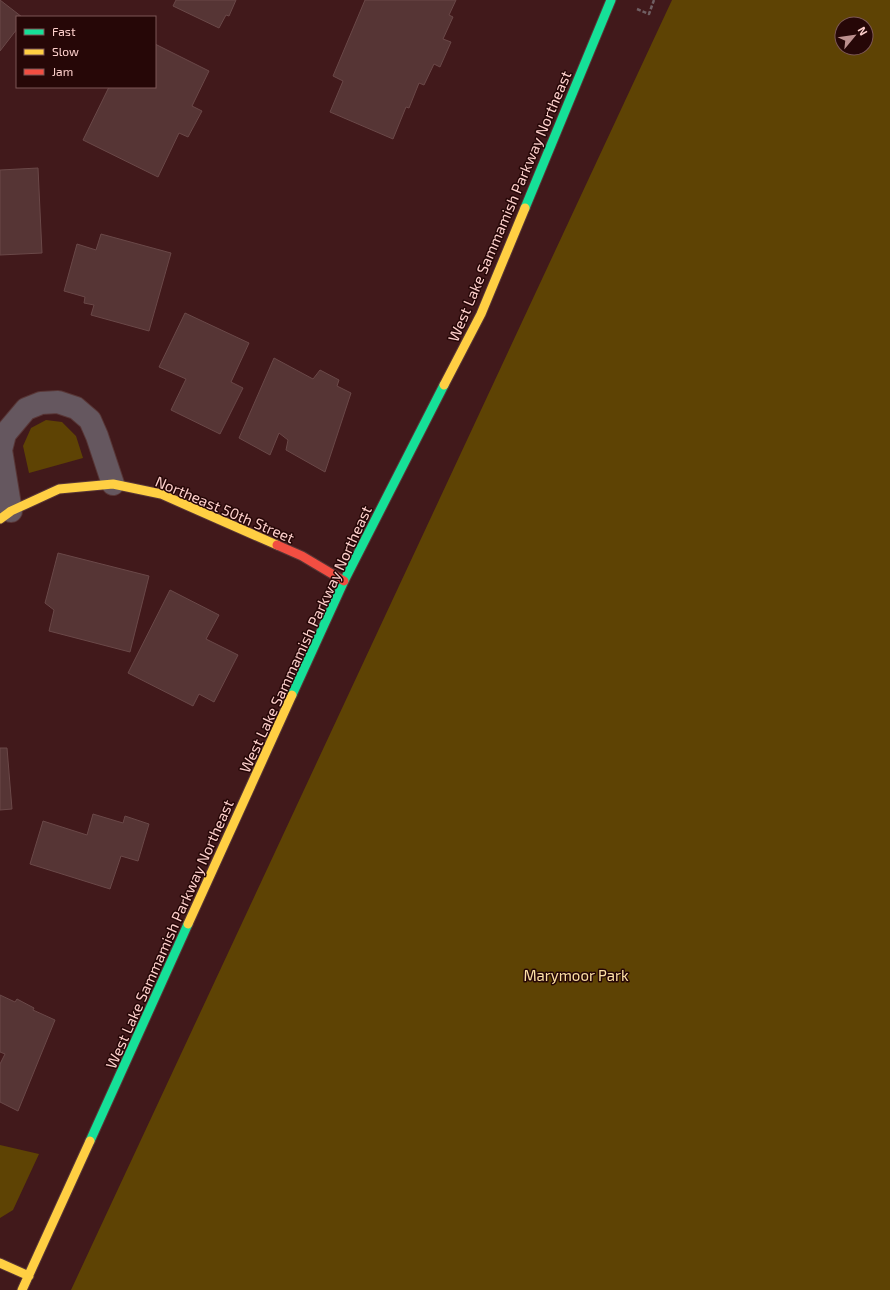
<svg xmlns="http://www.w3.org/2000/svg" width="890" height="1290" font-family="'Exo 2',sans-serif">
	<style>
		.green { fill: #5e4304; fill-rule: evenodd }
		.building { fill: #563535; stroke: #6a4848 }
		.lines { fill: none; stroke-linecap: round; stroke-linejoin: round }
		.street-casing { stroke: #583636; stroke-width: 24 }
		.fast-casing { stroke: #583636; stroke-width: 11 }
		.slow-casing { stroke: #583636; stroke-width: 11 }
		.jam-casing { stroke: #583636; stroke-width: 11 }
		.path { stroke: #705f63; stroke-width: 2.5; stroke-dasharray: 4 2; stroke-linecap: butt }
		.street { stroke: #65575f; stroke-width: 22 }
		.fast { stroke: #16e098; stroke-width: 9 }
		.slow { stroke: #ffcf43; stroke-width: 9 }
		.jam { stroke: #f24e42; stroke-width: 9 }
		.labels { text-anchor: middle; dominant-baseline: central; stroke-width: 3; stroke-linejoin: round; paint-order: stroke }
		.street-label { font-size: 15px; fill: #fed0cc; stroke: #260707 }
		.park-label { font-size: 15px; fill: #fde0a5; stroke: #260707 }
	</style>
	<rect width="100%" height="100%" fill="#41191b"/>
	<!-- green -->
	<path class="green" d="M672,0H890V1290H71ZM842,24H866V48H842Z
		M46,420L62,422L76,436L83,458L29,473L23,446L31,428Z
		M0,1145L39,1154L13,1210L0,1218Z"/>
	<!-- building -->
	<path class="building" d="M0,0L22,17H17V29L0,51Z
		M176,0H236L229,16L226,15L219,28L173,6Z
		M365,0H456L449,15L453,17L443,39L451,42L440,67L434,64L424,85L419,83L409,108L406,107L393,139L330,112L343,81L333,76Z
		M155,44L209,71L192,106L202,111L188,137L179,133L158,177L83,140L109,87H155Z
		M38,168L42,253L0,255V170Z
		M101,234L171,253L149,331L91,315L94,305L84,303L85,297L64,291L77,244L96,250Z
		M185,313L249,343L231,382L243,388L220,434L171,410L186,379L159,367Z
		M274,358L313,379L320,370L339,380L337,386L351,393L325,472L286,450L288,440L279,433L270,455L239,438Z
		M58,553L149,576L130,652L49,631L54,610L45,603Z
		M170,590L219,615L206,639L238,655L214,702L199,694L193,706L128,673Z
		M0,748H7L12,809L0,810Z
		M93,814L123,823L125,816L149,824L138,861L121,856L110,889L30,864L43,821L87,835Z
		M0,995L15,1002L17,999L34,1008L33,1010L55,1020L18,1111L0,1102V1064L5,1054L0,1052Z"/>
	<g class="lines">
		<defs>
			<path id="street" d="M11,511L1,450L5,434L26,409L41,403L58,402L76,408L90,420L97,436L113,484"/>
			<path id="fast" d="M525,208L611,0
				M292,695L344,581L444,385
				M90,1141L188,924"/>
			<path id="slow" d="M444,385L481,314L525,208
				M0,519L11,511L59,489L113,484L161,494L277,545
				M188,924L292,695
				M0,1263L29,1276
				M22,1290L90,1141"/>
			<path id="jam" d="M277,545L302,556L344,581"/>
		</defs>
		<!-- street casing -->
		<use href="#street" class="street-casing"/>
		<!-- fast casing -->
		<use href="#fast" class="fast-casing"/>
		<!-- slow casing -->
		<use href="#slow" class="slow-casing"/>
		<!-- jam casing -->
		<use href="#jam" class="jam-casing"/>
		<!-- path -->
		<path class="path" d="M637,9L649,14L654,0"/>
		<!-- street -->
		<use href="#street" class="street"/>
		<!-- fast -->
		<use href="#fast" class="fast"/>
		<!-- slow -->
		<use href="#slow" class="slow"/>
		<!-- jam -->
		<use href="#jam" class="jam"/>
	</g>
	<g class="labels">
		<!-- street labels -->
		<g class="street-label">
			<text transform="translate(509 206) rotate(-67)">West Lake Sammamish Parkway Northeast</text>
			<text transform="translate(225 509) rotate(23)">Northeast 50th Street</text>
			<text transform="translate(305 639) rotate(-65)">West Lake Sammamish Parkway Northeast</text>
			<text transform="translate(169 934) rotate(-66)">West Lake Sammamish Parkway Northeast</text>
		</g>
		<!-- park labels -->
		<g class="park-label">
			<text x="576" y="975">Marymoor Park</text>
		</g>
	</g>
	<!-- legend -->
	<rect x="16" y="16" width="140" height="72" fill="#260707" stroke="#7c5756"/>
	<rect x="24" y="29" width="20" height="6" fill="#16e098" stroke="#7c5756"/>
	<text x="52" y="36" font-size="12" fill="#fed0cc">Fast</text>
	<rect x="24" y="49" width="20" height="6" fill="#ffcf43" stroke="#7c5756"/>
	<text x="52" y="56" font-size="12" fill="#fed0cc">Slow</text>
	<rect x="24" y="69" width="20" height="6" fill="#f24e42" stroke="#7c5756"/>
	<text x="52" y="76" font-size="12" fill="#fed0cc">Jam</text>
	<!-- north arrow -->
	<g transform="translate(854 36) rotate(61)"><circle r="19" fill="#260707" stroke="#7c5756"/>
	<path d="M0-3L7 15L0 10L-7 15Z" fill="#bc908e"/>
	<text y="-6" font-size="11" font-weight="bold" text-anchor="middle" fill="#fed0cc">N</text>
	</g>
</svg>
